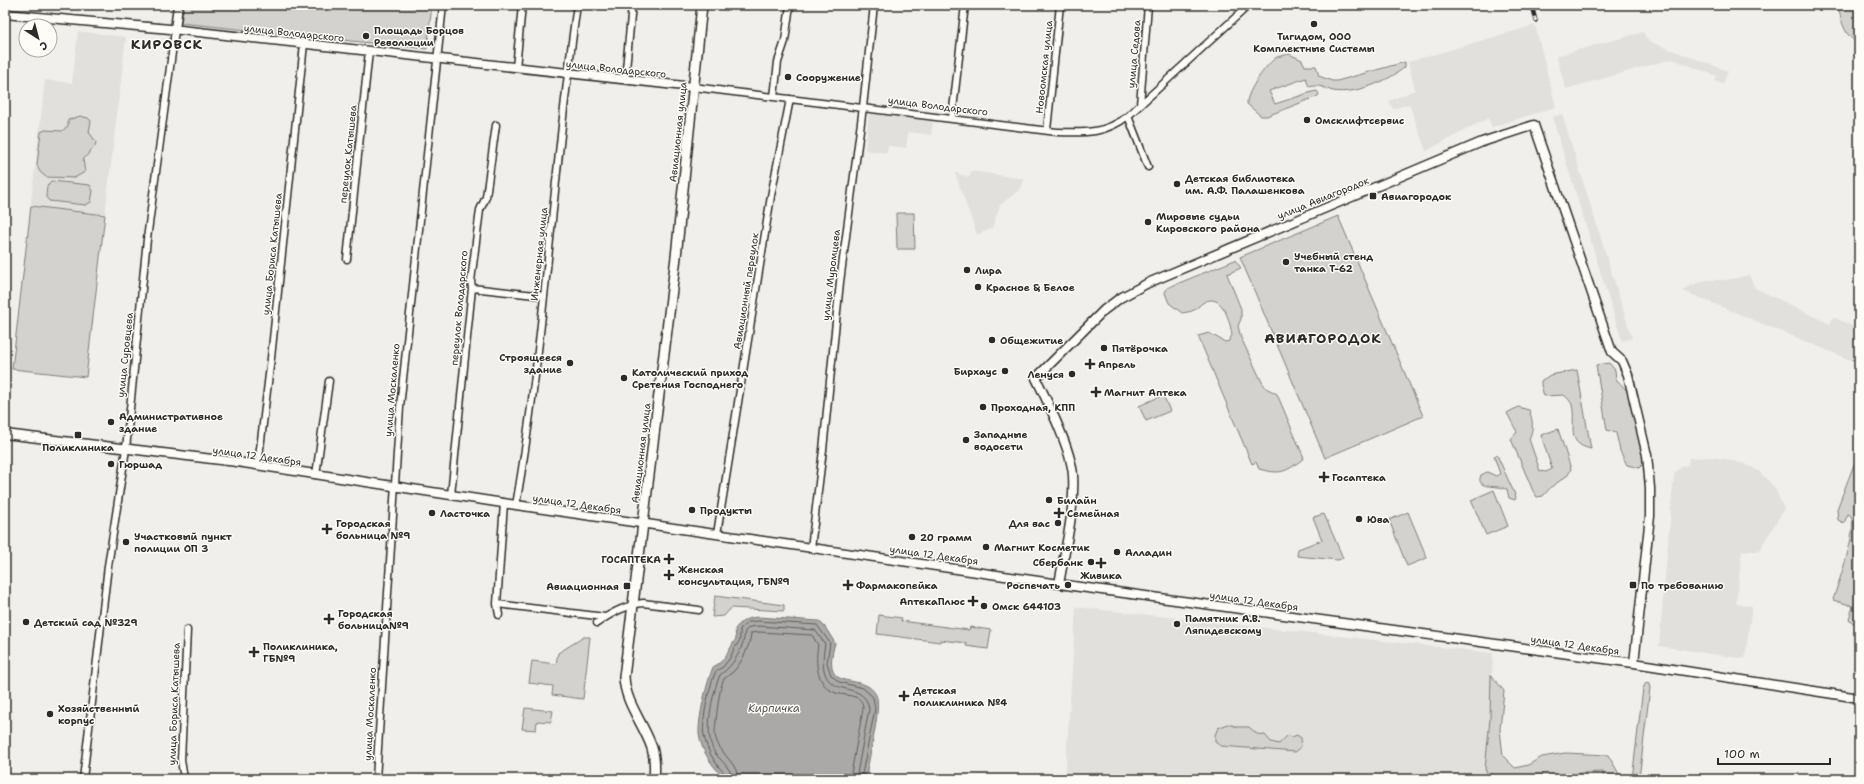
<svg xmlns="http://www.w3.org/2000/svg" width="1864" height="784" font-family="'Shantell Sans',sans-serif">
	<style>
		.built { fill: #e1e0dc }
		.green { fill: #d3d2cf; stroke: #7f7e7d }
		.water { fill: #aaa9a7; stroke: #777775 }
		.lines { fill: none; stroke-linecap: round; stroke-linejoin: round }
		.shore { stroke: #5e5d5d; stroke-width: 1 }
		.street-casing { stroke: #2b2b2b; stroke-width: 9 }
		.secondary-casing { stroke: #2b2b2b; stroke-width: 11 }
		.primary-casing { stroke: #2b2b2b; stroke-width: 12 }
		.street { stroke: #fdfcf7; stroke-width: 6 }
		.secondary { stroke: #fdfcf7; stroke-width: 8 }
		.primary { stroke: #fdfcf7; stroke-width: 9 }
		.rail-casing { stroke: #2b2b2b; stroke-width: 3.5 }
		.rail { stroke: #fdfcf7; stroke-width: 2; stroke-dasharray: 6; stroke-linecap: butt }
		.poi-dot { fill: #2b2b2b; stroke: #fdfcf7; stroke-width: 1.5 }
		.labels { text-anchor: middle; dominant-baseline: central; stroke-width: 3; stroke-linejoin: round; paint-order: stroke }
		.poi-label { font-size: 10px; font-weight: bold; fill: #2b2b2b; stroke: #fdfcf7; text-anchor: start }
		.street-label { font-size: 10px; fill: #2b2b2b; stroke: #fdfcf7 }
		.water-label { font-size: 11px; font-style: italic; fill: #575756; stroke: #fdfcf7 }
		.district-label { font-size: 14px; font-weight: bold; letter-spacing: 1px; fill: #2b2b2b; stroke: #fdfcf7 }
	</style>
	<rect width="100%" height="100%" fill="#f0efeb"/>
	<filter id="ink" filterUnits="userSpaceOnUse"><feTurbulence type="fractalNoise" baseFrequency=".025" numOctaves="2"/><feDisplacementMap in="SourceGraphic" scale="8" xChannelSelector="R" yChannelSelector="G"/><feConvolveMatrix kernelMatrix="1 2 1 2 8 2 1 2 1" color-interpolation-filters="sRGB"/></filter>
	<g filter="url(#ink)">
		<!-- built -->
		<path class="built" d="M1535,25L1556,107L1492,127L1488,118L1426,151L1409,104L1393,109L1389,101L1415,90L1408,62Z
			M78,31L126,37L86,377L12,369L45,80L72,83Z
			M1643,32L1648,41L1728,71L1723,84L1715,81L1717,76L1672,59L1566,89L1556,56Z
			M869,113L933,121L931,135L908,132L906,148L888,146L887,153L865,150Z
			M1562,114L1632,338L1622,341L1552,117Z
			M972,171L1025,179L1018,191L1000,205L992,228L977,235L955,173L969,177Z
			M1749,275L1755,288L1830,324L1833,317L1859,329V350L1853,361L1683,291L1692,285L1707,280H1727Z
			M1714,457L1745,464L1759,471L1775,488L1784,509L1759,551H1742L1736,604L1752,606L1745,659L1659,646L1674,474L1681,467L1688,465L1689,458Z
			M1076,607L1493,653L1488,774L1601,776L1600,779H1065Z"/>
		<!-- green -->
		<path class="green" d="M184,5H432L427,49L181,23Z
			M1838,5H1859V42C1844,38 1841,19 1838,5Z
			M1289,54L1302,60L1305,66H1316L1319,76L1332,81H1337L1405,62V67C1389,81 1354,95 1333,91C1322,88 1322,84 1309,87L1306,78L1269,91L1275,104L1312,92L1317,91L1319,94L1318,96L1267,116H1261L1247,104C1246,92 1267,63 1277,57C1280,56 1286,55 1289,54Z
			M80,116L88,118L91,121L89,132L96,142L95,146L83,160L85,172L74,178L46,177L40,172L37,165L41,132L45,130L62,131L68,126V120Z
			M51,181L90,185L93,191L91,202L86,205L49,201L46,197L47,186Z
			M31,206L105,215L86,377L12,369Z
			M896,213H914L915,249H897Z
			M1338,216L1423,416L1325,458L1240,257Z
			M1235,260L1241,268L1227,274L1241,309V319L1238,326L1241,338L1262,382L1266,388L1277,394L1304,458C1286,472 1282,475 1259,469L1256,462L1252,464L1198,336L1209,333L1225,342L1229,341L1232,335C1230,322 1223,292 1204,302C1200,304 1198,308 1194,310C1191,312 1186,312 1182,313L1169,303L1165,293L1167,288Z
			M1609,363L1615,370L1616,379L1631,395L1645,462L1639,468L1627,465L1620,451L1616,433L1607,430L1596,365Z
			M1577,370L1591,449C1564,443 1577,426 1572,405C1571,401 1567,398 1564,395L1544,396L1541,385V381L1550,375Z
			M1163,395L1170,411L1146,421L1139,406Z
			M1518,407L1529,410C1533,421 1534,428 1529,439L1540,471L1546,472L1552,469L1541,435L1558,429L1571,469L1568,475L1551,487L1543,496L1537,497L1533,491L1511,439L1517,432L1507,413Z
			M1858,454L1859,622L1852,623L1849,620L1853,606L1833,600C1838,583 1858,530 1851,516L1848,514L1844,523L1838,520L1837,509Z
			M1497,455L1516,497L1515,500L1509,498L1507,489C1504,489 1501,487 1498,487C1489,486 1476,487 1481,475L1487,472L1496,476L1500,474L1494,456Z
			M1494,490L1508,526L1486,535L1471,500Z
			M1408,512L1427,558L1407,566L1389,520Z
			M1324,514L1343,558L1338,560L1297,556L1298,549L1322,540L1313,517Z
			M715,596L784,605V611L731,608L724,616L712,617Z
			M879,615L902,618L901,621L969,630L970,627L991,630L988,649L966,646L967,643L940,640V642L877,634Z
			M584,637H590L583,699L552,695L553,686L529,683L532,661L556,664L558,653Z
			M1491,675L1504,691L1500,729L1503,756L1515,768L1528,765L1542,757L1565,753L1608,755L1622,779H1603V772L1581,773L1559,779H1530L1488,774L1485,769L1490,719Z
			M1646,683L1649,684L1650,688L1639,779H1632L1643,688Z
			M525,708L553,711L551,722L537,721L536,730L522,729Z
			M1228,724L1238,727H1249L1257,734L1265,735L1271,742L1279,744L1288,735L1292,737L1297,735L1301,738C1302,745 1302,748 1295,752L1221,746L1215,742V735L1218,728Z"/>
		<!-- water -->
		<path class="water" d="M758,617L819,621L825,627L835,643C819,698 863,669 876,695C882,706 869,756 867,772L864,779H725C713,767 701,751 699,734C698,718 707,682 713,667C726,661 728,650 736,639L735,629C742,620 747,618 758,617Z"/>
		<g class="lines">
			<!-- shore -->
			<path class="shore" d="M727,779L726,775C715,764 707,751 704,735C701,721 710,684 716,671L723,667L730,658L734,649L740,640V629L748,622L758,621L817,625L830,643L827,663L831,675L839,682L863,688L873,697L875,709L861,779
				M732,779C732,769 721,761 715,753C703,735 712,694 720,675C734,665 744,648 745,631L750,627L759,626L815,630L825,644C813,708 864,674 869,709L856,779
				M738,779C738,761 714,751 715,731C716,721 719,687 724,679C727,676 731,674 734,671C742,662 750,646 751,633L759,632L812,635L818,645C815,662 816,686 836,693C843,695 851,695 858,698C862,701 863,704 863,709L850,779"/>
			<defs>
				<path id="street" d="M5,8V5
					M516,68L522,5
					M625,80L632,5
					M693,87L1057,132C1085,133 1105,134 1128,116L1249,5
					M774,97L778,62L785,41L790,5
					M1140,105L1148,5
					M1128,116L1148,167
					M952,118L965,5
					M1047,130L1060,5
					M347,259L369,51
					M472,288L544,296
					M258,465L271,358L304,44
					M316,475L329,381
					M451,495L472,288L471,281L480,210L486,197L496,125
					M516,505C545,340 553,171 577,5
					M717,534L771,196L790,99
					M811,548L823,450L840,282L863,107L874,5
					M497,604L605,617
					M499,615L497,604L504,503
					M597,623C611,613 626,605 643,603L699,610
					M83,779L108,566L126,449L147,239L175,30
					M184,779L181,760L187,630
					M376,779L400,407L443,5"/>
				<path id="secondary" d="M5,14L181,30L693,87
					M175,30L178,5
					M5,434L237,462L516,505L1080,587L1634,663L1859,698
					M1059,584C1065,549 1075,511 1073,475C1071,449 1048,403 1036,378L1104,310L1120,298L1148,283L1482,142L1534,125L1612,352L1622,361L1628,375L1647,455L1650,488V516L1634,663"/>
				<path id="primary" d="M654,779C655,769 655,758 652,748C644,724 625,703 624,677L676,257L702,5"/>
			</defs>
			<!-- street casing -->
			<use href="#street" class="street-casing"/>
			<!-- secondary casing -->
			<use href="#secondary" class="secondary-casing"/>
			<!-- primary casing -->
			<use href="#primary" class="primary-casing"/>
			<!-- street -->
			<use href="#street" class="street"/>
			<!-- secondary -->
			<use href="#secondary" class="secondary"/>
			<!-- primary -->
			<use href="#primary" class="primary"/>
			<defs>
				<path id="rail" d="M1532,5L1536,21"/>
			</defs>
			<!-- rail casing -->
			<use href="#rail" class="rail-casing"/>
			<!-- rail -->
			<use href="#rail" class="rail"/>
		</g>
	</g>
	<!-- markers -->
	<g class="poi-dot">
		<circle cx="1314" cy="24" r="4"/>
		<circle cx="366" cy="36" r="4"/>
		<circle cx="788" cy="77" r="4"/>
		<circle cx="1307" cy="120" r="4"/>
		<circle cx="1177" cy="184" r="4"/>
		<rect x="1369" y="192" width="8" height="8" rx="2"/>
		<circle cx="1148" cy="222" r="4"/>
		<circle cx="1286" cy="262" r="4"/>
		<circle cx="967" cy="270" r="4"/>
		<circle cx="978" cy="287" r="4"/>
		<circle cx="992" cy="340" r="4"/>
		<circle cx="1104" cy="348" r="4"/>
		<circle cx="570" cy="363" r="4"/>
		<path d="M1088 358h4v4h4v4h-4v4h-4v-4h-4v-4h4z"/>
		<circle cx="1005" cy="371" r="4"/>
		<circle cx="1072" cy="374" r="4"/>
		<circle cx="624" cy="378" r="4"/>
		<path d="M1094 386h4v4h4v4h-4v4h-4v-4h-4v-4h4z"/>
		<circle cx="983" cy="407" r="4"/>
		<circle cx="111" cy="422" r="4"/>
		<rect x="74" y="431" width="8" height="8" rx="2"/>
		<circle cx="966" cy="440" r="4"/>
		<circle cx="111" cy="464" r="4"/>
		<path d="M1322 471h4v4h4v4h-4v4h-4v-4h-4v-4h4z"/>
		<circle cx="1049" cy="500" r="4"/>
		<circle cx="692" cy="510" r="4"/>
		<circle cx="432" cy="513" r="4"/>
		<path d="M1057 507h4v4h4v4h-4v4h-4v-4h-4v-4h4z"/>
		<circle cx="1359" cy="519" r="4"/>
		<circle cx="1058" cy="523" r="4"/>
		<path d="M325 523h4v4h4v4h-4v4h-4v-4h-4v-4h4z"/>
		<circle cx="912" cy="537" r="4"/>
		<circle cx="126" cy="542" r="4"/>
		<circle cx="986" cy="547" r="4"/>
		<circle cx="1117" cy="552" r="4"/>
		<path d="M667 553h4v4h4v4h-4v4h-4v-4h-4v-4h4z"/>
		<circle cx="1091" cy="562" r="4"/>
		<path d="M1099 557h4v4h4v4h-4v4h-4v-4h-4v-4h4z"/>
		<path d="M667 569h4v4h4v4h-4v4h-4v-4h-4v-4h4z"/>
		<path d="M846 579h4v4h4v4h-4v4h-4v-4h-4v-4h4z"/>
		<circle cx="1068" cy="585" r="4"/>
		<rect x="1629" y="581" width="8" height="8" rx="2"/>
		<rect x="623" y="582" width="8" height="8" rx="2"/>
		<path d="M971 595h4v4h4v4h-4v4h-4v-4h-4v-4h4z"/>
		<circle cx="984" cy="606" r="4"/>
		<path d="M327 613h4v4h4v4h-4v4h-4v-4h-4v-4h4z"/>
		<circle cx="26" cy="622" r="4"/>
		<circle cx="1177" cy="624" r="4"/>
		<path d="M252 646h4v4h4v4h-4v4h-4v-4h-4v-4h4z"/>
		<path d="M902 690h4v4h4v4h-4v4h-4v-4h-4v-4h4z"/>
		<circle cx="50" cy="714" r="4"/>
	</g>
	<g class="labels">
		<!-- poi labels -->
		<g class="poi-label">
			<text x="374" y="30">Площадь Борцов<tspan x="374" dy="12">Революции</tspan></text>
			<text x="1314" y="36" text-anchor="middle">Тигидом, ООО<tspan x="1314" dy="12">Комплектные Системы</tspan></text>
			<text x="796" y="77">Сооружение</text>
			<text x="1315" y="120">Омсклифтсервис</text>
			<text x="1185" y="178">Детская библиотека<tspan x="1185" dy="12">им. А.Ф. Палашенкова</tspan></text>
			<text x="1381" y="196">Авиагородок</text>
			<text x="1156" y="216">Мировые судьи<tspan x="1156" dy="12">Кировского района</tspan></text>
			<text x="1294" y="256">Учебный стенд<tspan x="1294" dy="12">танка Т-62</tspan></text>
			<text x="975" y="270">Лира</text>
			<text x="986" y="287">Красное &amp; Белое</text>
			<text x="1000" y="340">Общежитие</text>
			<text x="1112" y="348">Пятёрочка</text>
			<text x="562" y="357" text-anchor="end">Строящееся<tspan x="562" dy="12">здание</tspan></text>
			<text x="1098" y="364">Апрель</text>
			<text x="997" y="371" text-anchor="end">Бирхаус</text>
			<text x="632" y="372">Католический приход<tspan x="632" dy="12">Сретения Господнего</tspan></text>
			<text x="1064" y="374" text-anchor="end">Ленуся</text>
			<text x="1104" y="392">Магнит Аптека</text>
			<text x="991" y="407">Проходная, КПП</text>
			<text x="119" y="416">Административное<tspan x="119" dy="12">здание</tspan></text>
			<text x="974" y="434">Западные<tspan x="974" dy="12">водосети</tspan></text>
			<text x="78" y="447" text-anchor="middle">Поликлиника</text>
			<text x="119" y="464">Гюршад</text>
			<text x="1332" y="477">Госаптека</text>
			<text x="1057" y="500">Билайн</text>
			<text x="700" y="510">Продукты</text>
			<text x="440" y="513">Ласточка</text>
			<text x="1067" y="513">Семейная</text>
			<text x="1367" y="519">Юва</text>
			<text x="336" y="523">Городская<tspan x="336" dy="12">больница №9</tspan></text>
			<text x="1050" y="523" text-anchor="end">Для вас</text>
			<text x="134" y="536">Участковый пункт<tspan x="134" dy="12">полиции ОП 3</tspan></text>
			<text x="920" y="537">20 грамм</text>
			<text x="994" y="547">Магнит Косметик</text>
			<text x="1125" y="552">Алладин</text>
			<text x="661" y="559" text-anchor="end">ГОСАПТЕКА</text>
			<text x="1083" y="562" text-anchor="end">Сбербанк</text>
			<text x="678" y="569">Женская<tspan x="678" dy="12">консультация, ГБ№9</tspan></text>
			<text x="1101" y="575" text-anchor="middle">Живика</text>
			<text x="856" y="585">Фармакопейка</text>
			<text x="1060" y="585" text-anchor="end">Роспечать</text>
			<text x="1641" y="585">По требованию</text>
			<text x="619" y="586" text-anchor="end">Авиационная</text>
			<text x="965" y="601" text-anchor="end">АптекаПлюс</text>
			<text x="992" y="606">Омск 644103</text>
			<text x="338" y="613">Городская<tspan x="338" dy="12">больница№9</tspan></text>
			<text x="1185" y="618">Памятник А.В.<tspan x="1185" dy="12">Ляпидевскому</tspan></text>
			<text x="34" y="622">Детский сад №329</text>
			<text x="263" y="646">Поликлиника,<tspan x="263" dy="12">ГБ№9</tspan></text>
			<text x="913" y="690">Детская<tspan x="913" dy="12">поликлиника №4</tspan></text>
			<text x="58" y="708">Хозяйственный<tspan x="58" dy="12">корпус</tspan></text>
		</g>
		<!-- street labels -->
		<g class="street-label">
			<text transform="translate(294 33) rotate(6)">улица Володарского</text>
			<text transform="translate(1134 54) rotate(-85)">улица Седова</text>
			<text transform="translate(1044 67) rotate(-84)">Новоомская улица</text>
			<text transform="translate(616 69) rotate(6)">улица Володарского</text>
			<text transform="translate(938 106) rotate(7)">улица Володарского</text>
			<text transform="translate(678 132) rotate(-84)">Авиационная улица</text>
			<text transform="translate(348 154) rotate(-84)">переулок Катышева</text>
			<text transform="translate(1323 198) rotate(-22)">улица Авиагородок</text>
			<text transform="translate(272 254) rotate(-84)">улица Бориса Катышева</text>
			<text transform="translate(539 254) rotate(-84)">Инженерная улица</text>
			<text transform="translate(831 275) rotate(-83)">улица Муромцева</text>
			<text transform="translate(746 291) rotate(-81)">Авиационный переулок</text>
			<text transform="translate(459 308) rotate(-85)">переулок Володарского</text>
			<text transform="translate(125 355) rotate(-84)">улица Суровцева</text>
			<text transform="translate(392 390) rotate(-85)">улица Москаленко</text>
			<text transform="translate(641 453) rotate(-83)">Авиационная улица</text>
			<text transform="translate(257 456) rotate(8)">улица 12 Декабря</text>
			<text transform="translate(577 504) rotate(8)">улица 12 Декабря</text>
			<text transform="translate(934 555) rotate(8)">улица 12 Декабря</text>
			<text transform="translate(1254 601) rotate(8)">улица 12 Декабря</text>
			<text transform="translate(1575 645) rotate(8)">улица 12 Декабря</text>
			<text transform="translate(174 704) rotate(-88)">улица Бориса Катышева</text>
			<text transform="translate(370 714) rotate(-87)">улица Москаленко</text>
		</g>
		<!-- water labels -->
		<g class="water-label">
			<text x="774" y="708">Кирпичка</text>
		</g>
		<!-- district labels -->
		<g class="district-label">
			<text x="167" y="44">КИРОВСК</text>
			<text x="1323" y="338">АВИАГОРОДОК</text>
		</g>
	</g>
	<!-- margin -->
	<rect width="1864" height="784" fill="none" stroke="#fdfcf7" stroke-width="20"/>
	<rect x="10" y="10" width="1844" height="764" fill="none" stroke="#2b2b2b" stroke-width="1.5" filter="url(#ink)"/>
	<!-- north arrow -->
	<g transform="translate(38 38) rotate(144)"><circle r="19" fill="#fdfcf7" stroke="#a9a8a5"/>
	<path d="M0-3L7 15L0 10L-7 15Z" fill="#2b2b2b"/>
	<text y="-6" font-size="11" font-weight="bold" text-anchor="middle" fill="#2b2b2b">С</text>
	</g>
	<!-- scale -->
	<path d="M1718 758v6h112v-6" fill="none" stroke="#2b2b2b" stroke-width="2"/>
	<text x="1724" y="758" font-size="12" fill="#2b2b2b" stroke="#fdfcf7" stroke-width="3" paint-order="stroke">100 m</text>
</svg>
